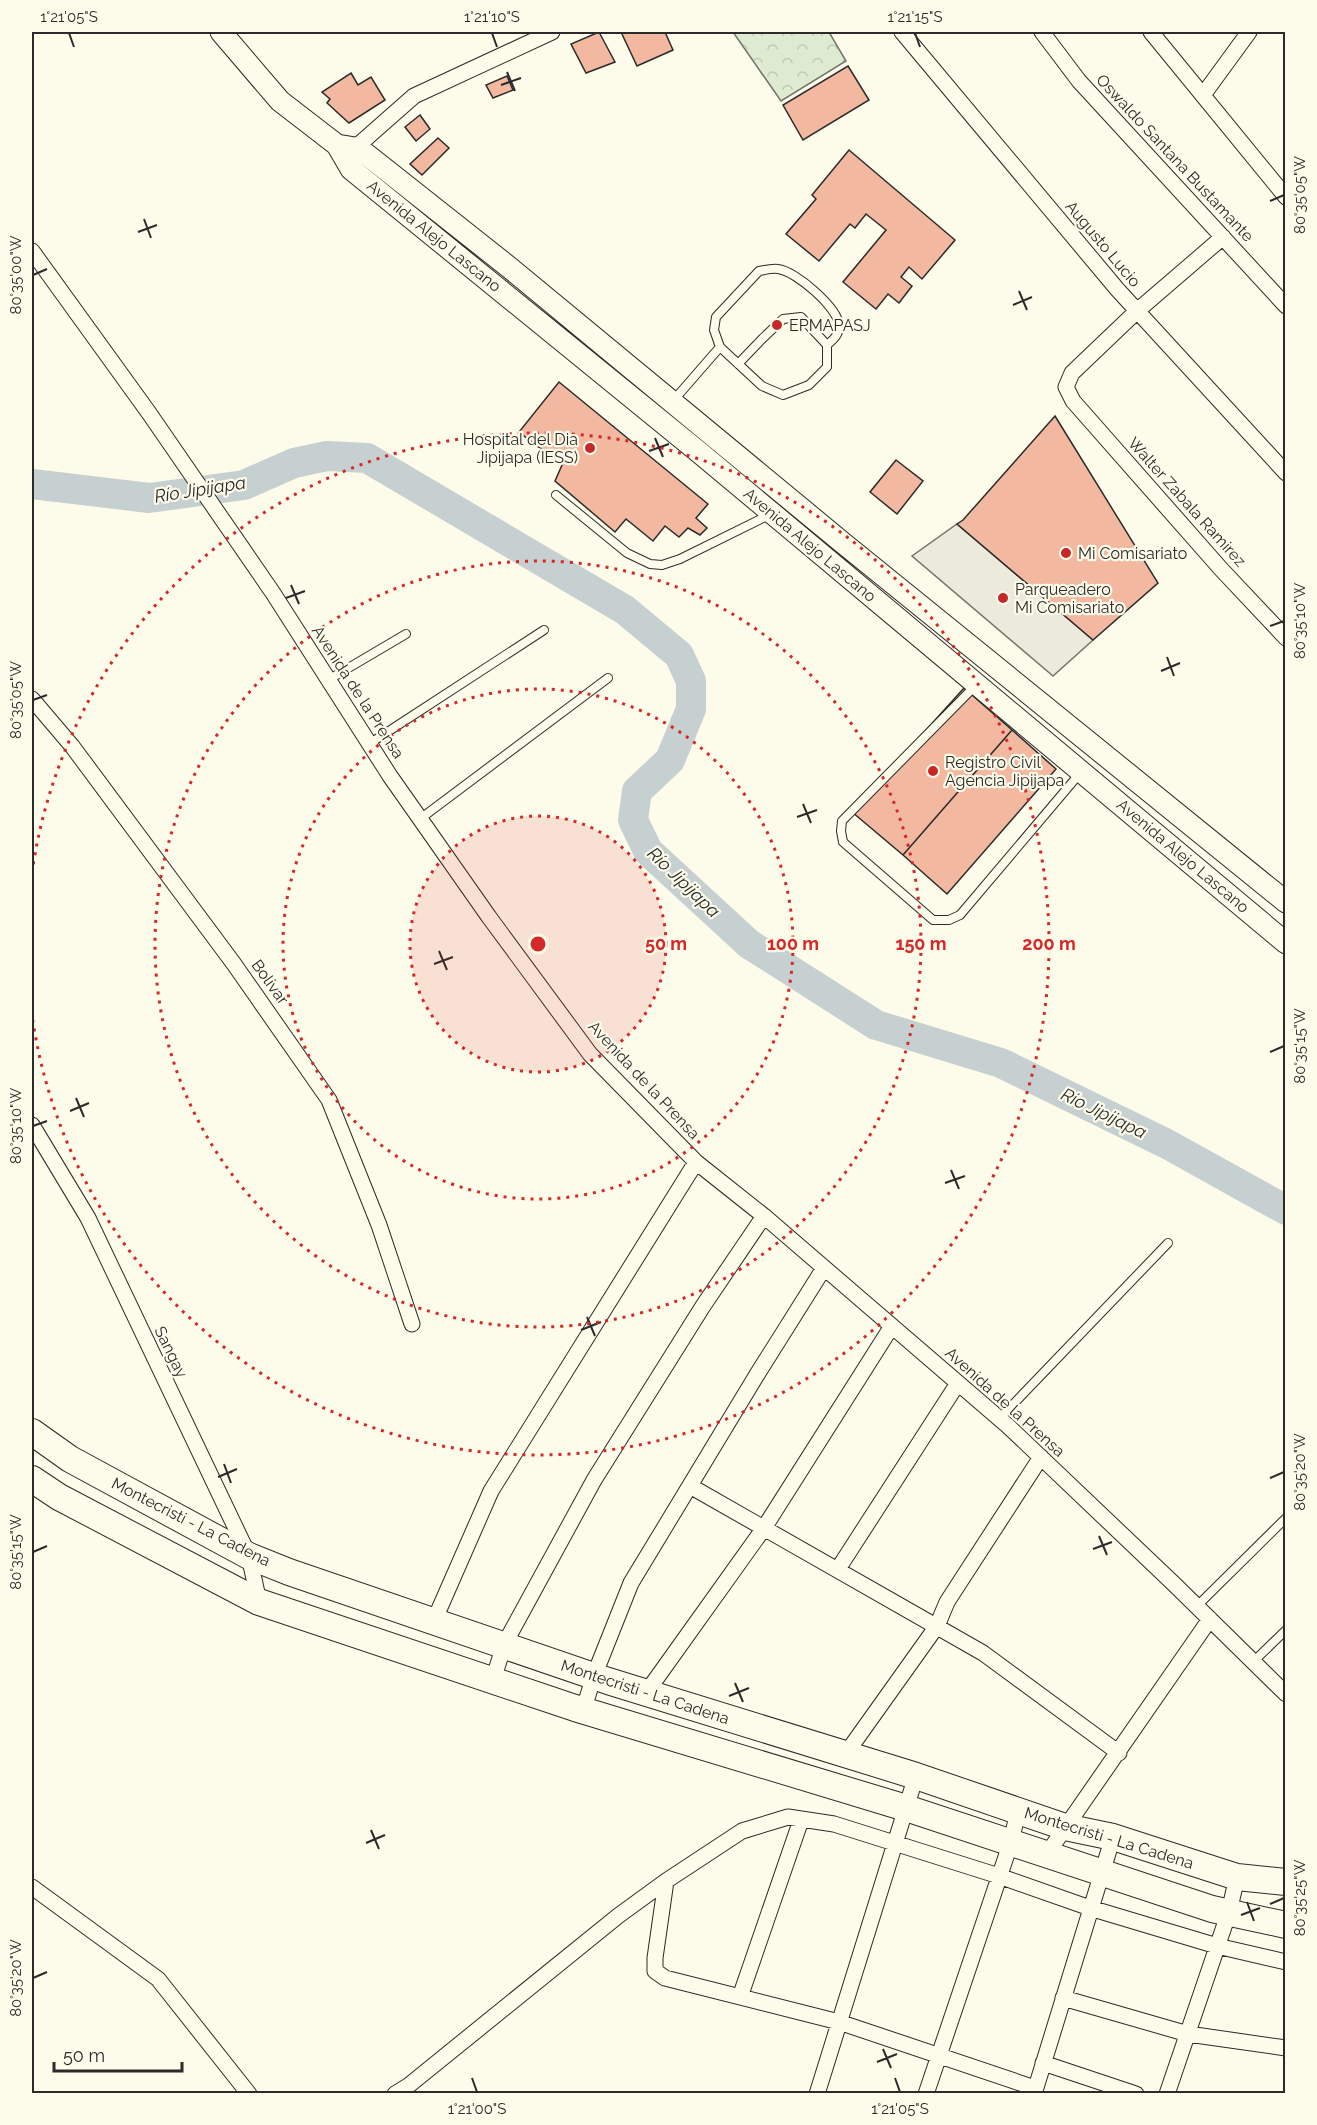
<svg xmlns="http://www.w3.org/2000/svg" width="1317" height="2125" font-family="Raleway,sans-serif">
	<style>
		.park { fill: url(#park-crowns); stroke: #74746e; stroke-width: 1.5 }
		.parking { fill: #eceadb; stroke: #74746e; stroke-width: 1.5 }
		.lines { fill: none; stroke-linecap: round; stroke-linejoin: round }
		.river { stroke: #c7d0d0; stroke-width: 30 }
		.building { fill: #f2b8a0; stroke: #2b2b2b; stroke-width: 1.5 }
		.service-casing { stroke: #2b2b2b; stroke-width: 10 }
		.minor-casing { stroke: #2b2b2b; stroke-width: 17 }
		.secondary-casing { stroke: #2b2b2b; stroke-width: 23 }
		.trunk-casing { stroke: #2b2b2b; stroke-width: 28 }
		.service { stroke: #fdfbea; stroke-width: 8 }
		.minor { stroke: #fdfbea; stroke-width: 15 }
		.secondary { stroke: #fdfbea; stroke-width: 21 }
		.trunk { stroke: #fdfbea; stroke-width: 26 }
		.ticks { fill: none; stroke: #2b2b2b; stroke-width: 2 }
		.ring { fill: none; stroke: #d62828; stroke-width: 3; stroke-dasharray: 3 6 }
		.poi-dot { fill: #c62828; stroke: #fdfbea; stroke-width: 2 }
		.labels { text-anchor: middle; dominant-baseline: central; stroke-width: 4.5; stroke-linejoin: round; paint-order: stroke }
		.street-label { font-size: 16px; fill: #2b2b2b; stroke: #fdfbea }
		.poi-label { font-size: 16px; fill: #2b2b2b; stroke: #fdfbea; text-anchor: start }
		.water-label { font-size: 18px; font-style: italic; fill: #2b2b2b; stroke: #fdfbea }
		.centre { fill: #d62828; stroke: #fdfbea; stroke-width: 3 }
		.ring-label { font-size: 18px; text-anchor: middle; font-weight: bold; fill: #d62828; stroke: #fdfbea; stroke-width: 4.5; stroke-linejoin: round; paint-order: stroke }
		.neatline { fill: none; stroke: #2b2b2b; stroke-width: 2 }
		.ticks-label { font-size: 15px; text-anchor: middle; fill: #2b2b2b }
	</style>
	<defs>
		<pattern id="park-crowns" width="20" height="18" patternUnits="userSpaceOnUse" patternTransform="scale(1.5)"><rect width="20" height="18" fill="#deebd1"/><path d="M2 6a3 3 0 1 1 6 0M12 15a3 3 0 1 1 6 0" fill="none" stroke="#bfcab4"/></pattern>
	</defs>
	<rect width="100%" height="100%" fill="#fdfbea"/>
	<!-- park -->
	<path class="park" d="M733,32H829L846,61L781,101Z"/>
	<!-- parking -->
	<path class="parking" d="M957,524L1093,640L1053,676L912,556Z"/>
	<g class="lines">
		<!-- river -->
		<path class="river" d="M32,484L149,498L244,485L294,463L327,456L367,458L625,610L679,655L691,681V709L670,760L637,791L633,820L648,851L749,944L876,1025L1001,1063L1167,1144L1286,1210"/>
	</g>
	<!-- building -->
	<path class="building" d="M599,32L615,62L586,73L571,44Z
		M621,32H665L673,50L637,66Z
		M848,66L869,100L803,140L783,105Z
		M351,73L358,85L371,77L385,100L349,123L327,103L330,99L322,92Z
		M507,76L513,90L493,98L486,85Z
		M420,115L430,129L416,141L405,127Z
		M438,138L449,148L422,175L410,164Z
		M849,150L955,240L922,279L909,267L901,277L912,286L899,303L888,294L876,309L843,282L886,230L866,214L855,228L850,224L819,261L786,234L816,199L812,195Z
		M559,382L708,504L696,518L707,528L700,535L688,528L679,537L665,526L653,541L626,519L615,532L555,481L562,465L519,432Z
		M1055,416L1158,583L1093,640L957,524L963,520Z
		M896,460L923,481L897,514L870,492Z
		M964,688L1012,730L903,855L852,812Z
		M1012,730L1056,769L947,894L903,855Z"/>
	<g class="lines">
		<defs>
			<path id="service" d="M738,364L763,338L783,319L801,317L827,345V367L809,385L783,395L762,386L720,347L714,330L716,317L759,271C765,270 772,268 778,269C796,271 838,308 839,325C839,335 834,339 827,345
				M673,401L720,347
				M556,495L627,553L650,564L662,565L680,559L771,514
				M328,680L406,634
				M976,685L842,821L841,831L843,842L933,920H949L960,915L1081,772
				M369,744L544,630
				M420,819L608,678
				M999,1419L1168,1243
				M1197,1606L1286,1518
				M1253,1662L1286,1630"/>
			<path id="minor" d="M902,32L1117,289L1286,473
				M1042,32L1079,81L1286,306
				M1151,32L1286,197
				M1203,95L1249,32
				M355,148L414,96L552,32
				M1223,237L1137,311L1072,373L1066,387L1073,401L1221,569L1286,638
				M32,251L149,413L273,593L390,776L489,917L590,1054L696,1162L764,1216L1008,1426L1174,1584L1286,1694
				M32,699L72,746L234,964L329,1100L379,1225L412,1324
				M32,1125L88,1218L249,1556L259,1602
				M690,1486L983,1653L1119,1753
				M838,1569L958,1383
				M434,1621L491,1491L696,1162
				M493,1680L504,1645L594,1480L703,1306L764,1216
				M646,1693L764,1528L892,1326
				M583,1711L594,1676L631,1583L758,1373L824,1268
				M845,1755L937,1626L947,1602L1041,1457
				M1047,1854L1210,1619
				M666,1881L655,1958V1971L665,1978L839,2022L1035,2088
				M32,1887L158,1979L249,2094
				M740,1997L801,1820
				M1063,1998L1188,2034L1286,2048
				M1043,2063L1136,2094
				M395,2094L408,2086L618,1916L666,1881L742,1831L788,1817L834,1824L999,1876L1090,1908L1217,1946L1286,1962
				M817,2094L916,1776
				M926,2094L1011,1842L1018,1811
				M1034,2094L1113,1837
				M1167,2094L1229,1912L1237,1877"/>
			<path id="secondary" d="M221,32L280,101L337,145L351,169L700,453L1286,943
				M337,145L355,148L366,154L510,268L843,543L1286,902"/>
			<path id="trunk" d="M32,1432L70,1459L249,1556L289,1572L608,1681L916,1776L1065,1827L1113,1837L1237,1877L1286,1882
				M32,1479L59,1497L259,1602L575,1708L906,1808L1212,1909L1286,1925"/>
		</defs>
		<!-- service casing -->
		<use href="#service" class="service-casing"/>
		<!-- minor casing -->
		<use href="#minor" class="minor-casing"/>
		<!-- secondary casing -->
		<use href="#secondary" class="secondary-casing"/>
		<!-- trunk casing -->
		<use href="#trunk" class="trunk-casing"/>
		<!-- service -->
		<use href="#service" class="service"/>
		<!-- minor -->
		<use href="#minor" class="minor"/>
		<!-- secondary -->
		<use href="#secondary" class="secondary"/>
		<!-- trunk -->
		<use href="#trunk" class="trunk"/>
	</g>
	<!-- ticks -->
	<path class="ticks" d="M69,33L74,47M492,33L497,47M915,33L920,47M507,72L515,91M501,85L521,78M1270,201L1284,195M144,219L151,238M138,232L157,225M33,275L47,269M1019,291L1027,310M1013,305L1032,297M655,438L663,457M649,451L669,444M291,585L299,604M286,598L305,591M1270,626L1284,621M1167,657L1174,676M1161,671L1180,663M33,700L47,695M803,804L811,823M797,817L817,810M439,951L447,970M434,964L453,957M1270,1052L1284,1046M76,1098L84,1117M70,1111L89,1103M33,1126L47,1121M951,1170L959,1189M945,1183L965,1176M587,1317L595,1336M581,1330L601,1322M224,1464L231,1483M218,1477L237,1469M1270,1478L1284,1472M1099,1536L1107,1555M1093,1549L1112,1542M33,1552L47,1546M735,1683L743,1702M729,1696L749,1688M371,1830L379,1849M366,1843L385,1835M1247,1902L1254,1921M1270,1904L1284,1898M1241,1915L1260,1908M33,1978L47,1972M883,2049L891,2068M877,2062L897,2054M472,2078L477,2092M895,2078L900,2092"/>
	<!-- distance rings -->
	<circle cx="538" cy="944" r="128" fill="#d62828" fill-opacity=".12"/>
	<g class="ring">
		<circle cx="538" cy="944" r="128"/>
		<circle cx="538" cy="944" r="255"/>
		<circle cx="538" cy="944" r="383"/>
		<path d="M32 873A511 511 0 1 1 32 1015"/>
	</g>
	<!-- markers -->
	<g class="poi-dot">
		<circle cx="777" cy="325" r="6"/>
		<circle cx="590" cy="448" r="6"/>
		<circle cx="1066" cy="553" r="6"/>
		<circle cx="1003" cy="598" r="6"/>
		<circle cx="933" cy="771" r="6"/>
	</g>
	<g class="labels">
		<!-- street labels -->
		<g class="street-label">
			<text transform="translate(1175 158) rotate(47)">Oswaldo Santana Bustamante</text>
			<text transform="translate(434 236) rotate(39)">Avenida Alejo Lascano</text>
			<text transform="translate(1103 244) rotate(50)">Augusto Lucio</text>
			<text transform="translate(1187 502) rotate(48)">Walter Zabala Ramirez</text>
			<text transform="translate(810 545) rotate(40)">Avenida Alejo Lascano</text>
			<text transform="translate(358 692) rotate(57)">Avenida de la Prensa</text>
			<text transform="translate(1183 856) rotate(40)">Avenida Alejo Lascano</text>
			<text transform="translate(270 982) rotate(54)">Bolívar</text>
			<text transform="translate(644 1080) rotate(47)">Avenida de la Prensa</text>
			<text transform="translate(171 1352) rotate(64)">Sangay</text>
			<text transform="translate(1005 1402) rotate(42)">Avenida de la Prensa</text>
			<text transform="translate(191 1522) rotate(27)">Montecristi - La Cadena</text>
			<text transform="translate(645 1692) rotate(18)">Montecristi - La Cadena</text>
			<text transform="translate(1109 1838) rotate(17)">Montecristi - La Cadena</text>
		</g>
		<!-- poi labels -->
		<g class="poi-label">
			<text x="789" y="325">EPMAPASJ</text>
			<text x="578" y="439" text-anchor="end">Hospital del Dia<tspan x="578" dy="18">Jipijapa (IESS)</tspan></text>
			<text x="1078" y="553">Mi Comisariato</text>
			<text x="1015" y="589">Parqueadero<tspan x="1015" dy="18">Mi Comisariato</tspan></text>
			<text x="945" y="762">Registro Civil<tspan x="945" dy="18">Agencia Jipijapa</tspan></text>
		</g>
		<!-- water labels -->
		<g class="water-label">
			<text transform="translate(200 489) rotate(-9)">Río Jipijapa</text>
			<text transform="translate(684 882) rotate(44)">Río Jipijapa</text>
			<text transform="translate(1104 1113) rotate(26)">Río Jipijapa</text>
		</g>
	</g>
	<circle cx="538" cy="944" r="9" class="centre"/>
	<g class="ring-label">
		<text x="666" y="950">50 m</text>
		<text x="793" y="950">100 m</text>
		<text x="921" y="950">150 m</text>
		<text x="1049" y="950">200 m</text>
	</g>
	<!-- border -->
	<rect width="1317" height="2125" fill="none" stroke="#fdfbea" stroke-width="66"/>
	<!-- scale -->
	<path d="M54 2062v9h128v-9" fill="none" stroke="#2b2b2b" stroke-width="3"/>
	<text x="63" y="2062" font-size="18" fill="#2b2b2b" stroke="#fdfbea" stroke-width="4.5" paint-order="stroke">50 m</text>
	<rect x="33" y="33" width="1251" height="2059" class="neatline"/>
	<g class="ticks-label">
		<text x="69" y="22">1°21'05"S</text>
		<text x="492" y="22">1°21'10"S</text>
		<text x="915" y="22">1°21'15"S</text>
		<text transform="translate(1300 195) rotate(-90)" y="5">80°35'05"W</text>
		<text transform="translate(16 275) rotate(-90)" y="5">80°35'00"W</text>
		<text transform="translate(1300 621) rotate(-90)" y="5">80°35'10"W</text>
		<text transform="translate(16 700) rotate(-90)" y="5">80°35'05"W</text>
		<text transform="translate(1300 1046) rotate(-90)" y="5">80°35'15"W</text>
		<text transform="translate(16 1126) rotate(-90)" y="5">80°35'10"W</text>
		<text transform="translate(1300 1472) rotate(-90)" y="5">80°35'20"W</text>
		<text transform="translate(16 1552) rotate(-90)" y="5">80°35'15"W</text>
		<text transform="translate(1300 1898) rotate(-90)" y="5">80°35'25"W</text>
		<text transform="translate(16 1978) rotate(-90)" y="5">80°35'20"W</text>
		<text x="477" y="2114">1°21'00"S</text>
		<text x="900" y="2114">1°21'05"S</text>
	</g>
</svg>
